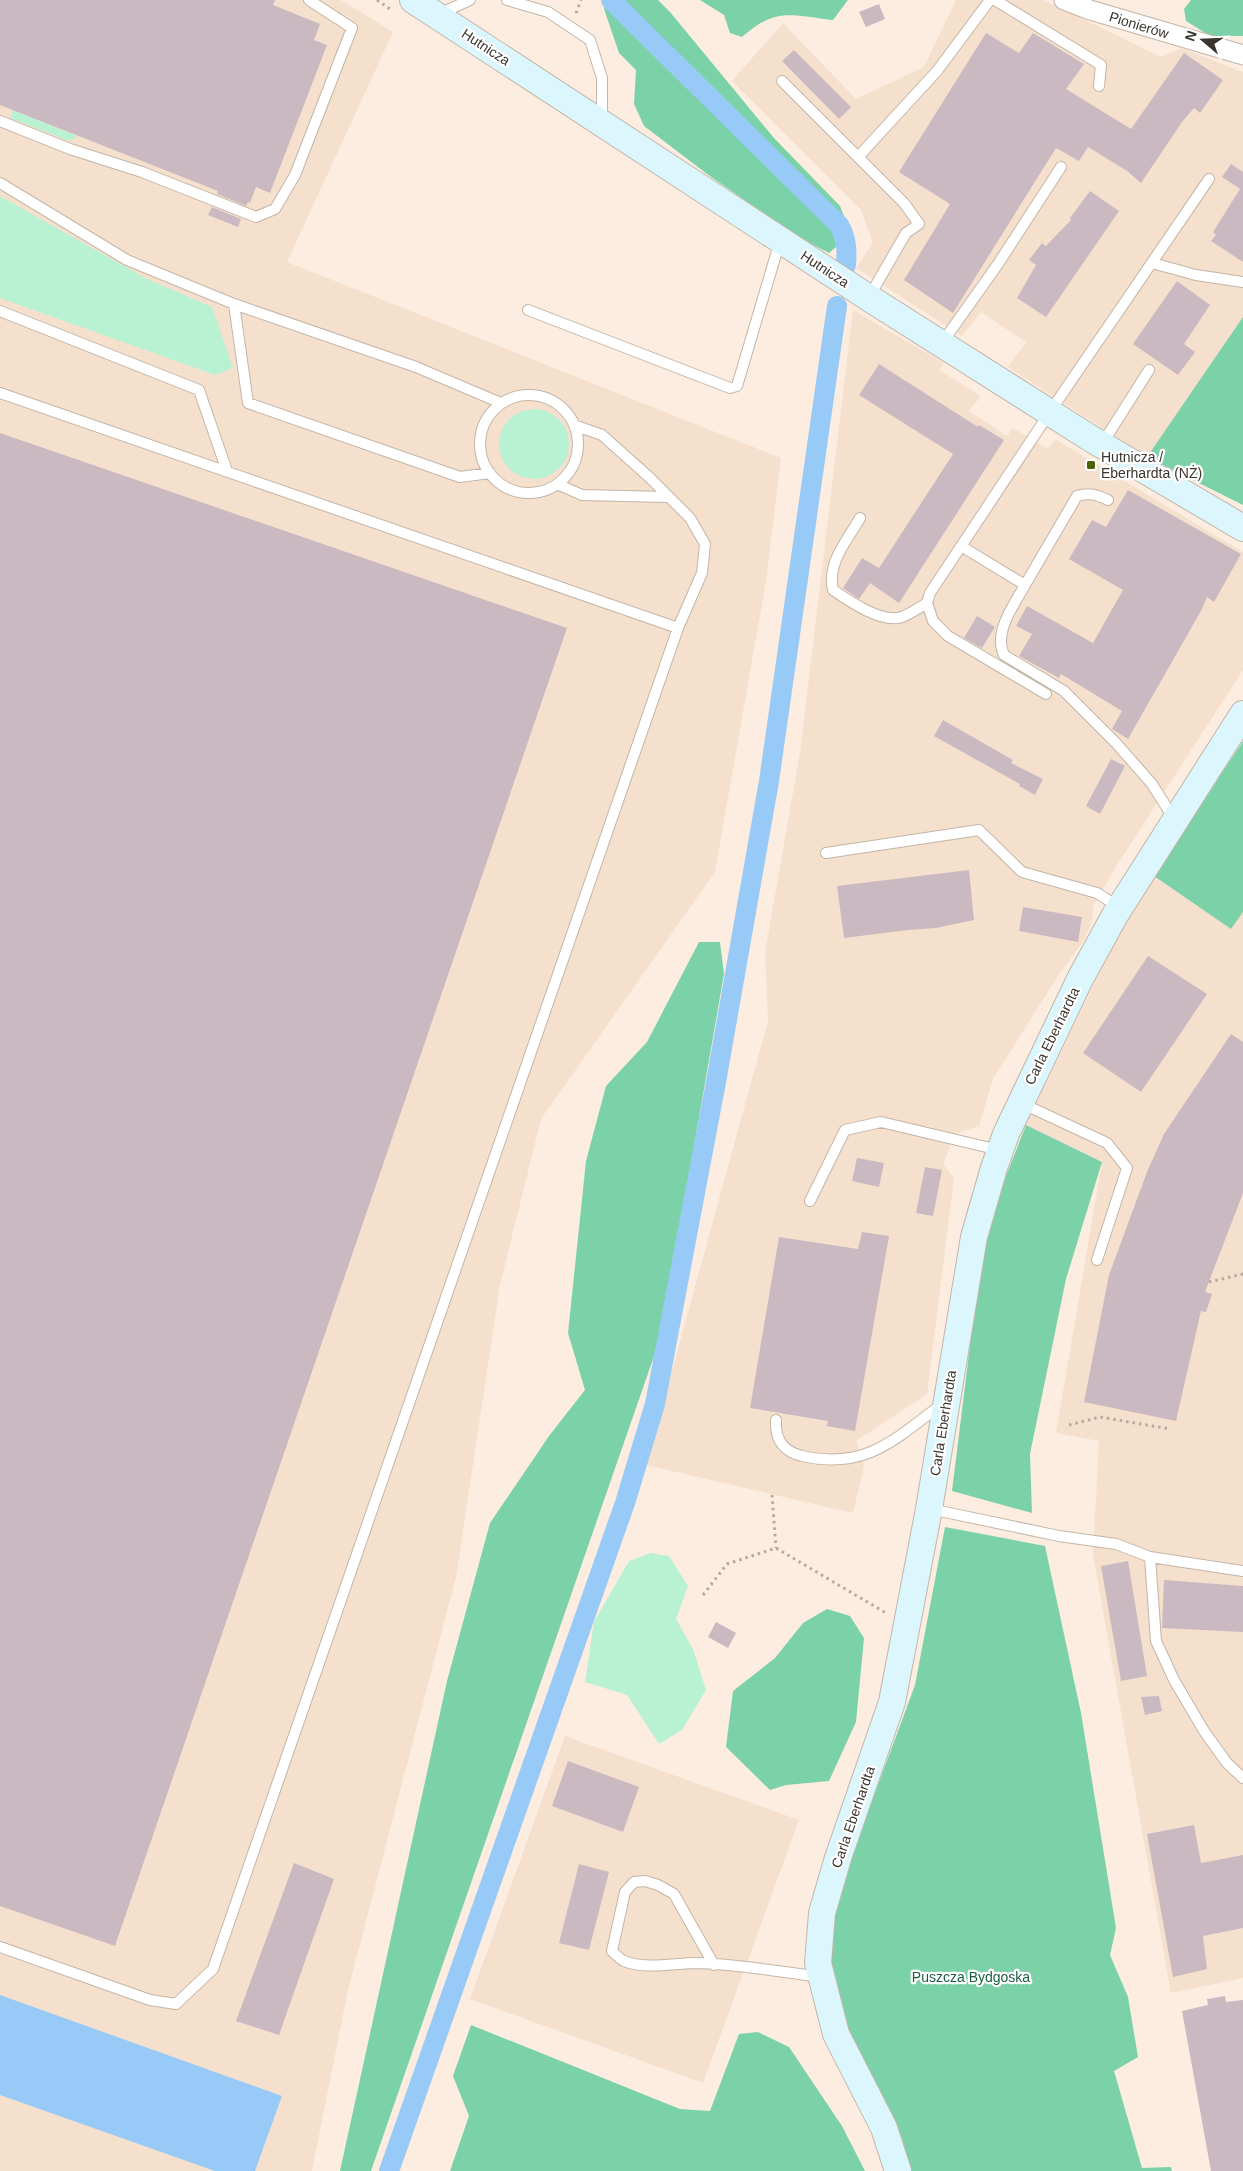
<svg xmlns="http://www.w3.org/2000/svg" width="1243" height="2171" font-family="Helvetica,sans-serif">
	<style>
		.built { fill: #f5e0cd }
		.green { fill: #b9f1d3 }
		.forest { fill: #7cd2a8 }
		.water { fill: #97caf7 }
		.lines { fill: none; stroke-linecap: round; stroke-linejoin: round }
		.canal { stroke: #97caf7; stroke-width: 20 }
		.building { fill: #cbb9c2 }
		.lane-casing { stroke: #c3b5a7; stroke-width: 12 }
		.street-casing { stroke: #c3b5a7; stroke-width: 21 }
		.secondary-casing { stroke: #c3b5a7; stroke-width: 28 }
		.path { stroke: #b5aa9f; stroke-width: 3; stroke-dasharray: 2.5 4; stroke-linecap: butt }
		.lane { stroke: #fff; stroke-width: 10 }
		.street { stroke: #fff; stroke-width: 19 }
		.secondary { stroke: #dbf6fd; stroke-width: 26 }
		.poi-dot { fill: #4e6007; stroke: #fff; stroke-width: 2 }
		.labels { text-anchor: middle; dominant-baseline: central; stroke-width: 4.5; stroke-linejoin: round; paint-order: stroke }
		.street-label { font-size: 14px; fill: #39342e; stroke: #fff }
		.poi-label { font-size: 14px; fill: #39342e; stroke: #fff; text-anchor: start }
		.park-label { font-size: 14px; fill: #1b5d41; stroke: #fff }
	</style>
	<rect width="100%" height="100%" fill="#fcede0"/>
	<!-- built -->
	<path class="built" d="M0,0H341L393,32L287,262L781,458L766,581L715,872L541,1119L500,1285L456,1577L348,1990L312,2171H0Z
		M956,0H1044L1161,57L1181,48L1243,72V505L1147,457L1008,367L1026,342L981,312L962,336L856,268L873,243L861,210L732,81L783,23L856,99L924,67Z
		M853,310L944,363L939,370L981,396L969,411L1007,436L1013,428L1048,449L1055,439L1243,552V670L1117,865L1093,906L1092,921L1084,940L1058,976L993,1079L979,1126L955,1134L943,1164L954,1178L927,1394L856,1441L864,1466L853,1513L646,1465L768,1021L765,952L800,753Z
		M1154,876L1231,929L1243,912V1978L1171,1993L1093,1555L1099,1441L1056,1433L1102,1162L1026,1125L1109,953Z
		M565,1736L799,1820L703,2083L470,1999Z"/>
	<!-- green -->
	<path class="green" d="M13,110L77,136L72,140H67L10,118Z
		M0,196L145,278L212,307L233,368L215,375L0,298Z
		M499 444a35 35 0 1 1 70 0a35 35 0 1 1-70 0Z
		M651,1553L669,1556L688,1586L676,1619L693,1649L706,1690L682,1730L659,1744L627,1695L585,1682L594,1622L629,1561Z"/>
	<!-- forest -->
	<path class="forest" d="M607,0H658L670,12L774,138L840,206L851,234L829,253L800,238L711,177L644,126L634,104L636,70L619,53L604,9Z
		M700,0H848L833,20C791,15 776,7 742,37L730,33L724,15Z
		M1191,0H1243V36H1210L1186,21L1184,9Z
		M1243,317V505L1147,457Z
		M1243,741V912L1231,929L1154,876Z
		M699,942H720L724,974L661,1336L371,2171H340L447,1681L490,1523L549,1436L585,1390L568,1333L586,1161L606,1086L647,1042Z
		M1026,1125L1102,1162L1066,1279L1030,1454L1032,1513L952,1491L984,1232Z
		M945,1527L1045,1546L1081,1713L1116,1928L1110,1955L1128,1997L1138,2057L1114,2071L1142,2168L1171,2167L1172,2171H910L902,2137L832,2019L830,1922L861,1831L915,1685Z
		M827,1609L850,1616L864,1638L856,1722L829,1781L786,1785L770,1790L726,1747L733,1691L775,1658L803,1623Z
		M471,2025L680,2109L710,2111L739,2034L758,2032L789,2047L842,2126L865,2171H450L469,2116L453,2076Z"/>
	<!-- water -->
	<path class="water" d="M0,1995L282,2096L255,2171H215L0,2095Z"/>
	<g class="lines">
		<!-- canal -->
		<path class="canal" d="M611,0L839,225C847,239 847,250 846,265
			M389,2171L625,1503L655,1404L716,1082L769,781L837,306"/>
	</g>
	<!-- building -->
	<path class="building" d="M0,0H275L273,5L320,24L314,40L327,45L270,193L256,187L250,203L248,202L246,206L217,194L218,191L0,105Z
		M879,4L885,19L866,27L859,12Z
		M986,33L1019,53L1033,33L1084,64L1066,89L1131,129L1184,53L1223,80L1200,113L1194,108L1182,122L1141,183L1127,171L1088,147L1079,161L1056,148L953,313L904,280L950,204L899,172Z
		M794,50L851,107L839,119L782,61Z
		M1231,164L1243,172V262L1211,241L1216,235L1213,232L1240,189L1222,177Z
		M1090,191L1119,211L1046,317L1017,298L1036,265L1029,260L1042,243L1046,246L1071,220L1070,218Z
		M212,207L241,219L238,227L208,215Z
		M1177,281L1210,305L1184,344L1195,352L1178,375L1133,344Z
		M879,364L978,427L979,425L1004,440L899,603L870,583L859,599L843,588L862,558L879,568L953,454L859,395Z
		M0,433L567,628L115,1946L0,1906Z
		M1128,490L1241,554L1214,602L1207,597L1202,609L1128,739L1112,729L1122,711L1061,674L1059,678L1019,656L1032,634L1016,626L1027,606L1093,643L1123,590L1069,559L1092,520L1106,527Z
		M977,616L995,627L982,648L964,638Z
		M943,720L1013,760L1011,763L1043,779L1035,795L1019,786L1020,784L934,736Z
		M1111,759L1125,766L1100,814L1086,806Z
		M969,870L974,920L936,928L908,930L844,938L837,886Z
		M1023,907L1082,917L1078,942L1019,931Z
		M1148,956L1207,994L1141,1092L1083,1053Z
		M1231,1034L1243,1042V1193L1205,1292L1212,1294L1206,1312L1201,1311L1176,1421L1084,1402L1109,1275L1147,1172L1164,1134Z
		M857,1158L884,1163L879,1187L852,1181Z
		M925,1167L942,1170L933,1216L916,1213Z
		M862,1232L889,1236L855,1431L827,1426L828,1421L750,1408L779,1237L858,1249Z
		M1128,1561L1147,1676L1121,1681L1101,1566Z
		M1164,1580L1243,1586V1632L1162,1628Z
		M716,1622L736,1633L728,1648L708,1637Z
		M1159,1696L1162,1711L1145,1715L1141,1697Z
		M568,1761L639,1787L623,1832L552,1806Z
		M1194,1825L1201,1863L1243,1855V1928L1203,1936L1207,1969L1173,1977L1147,1834Z
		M294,1863L334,1879L279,2035L236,2021Z
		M579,1864L609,1872L589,1950L559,1943Z
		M1225,1996L1226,2002L1243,2000V2171H1211L1182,2011L1208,2005L1207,1999Z"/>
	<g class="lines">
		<defs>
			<path id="lane" d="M507,0L548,12L590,40L602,78V120
				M995,0L1101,65L1099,86
				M439,14L470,0
				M782,81L904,203L919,224L906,233L869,297
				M0,121L70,149L142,172L256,217L275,209L295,175L352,28L309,0
				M858,157L937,71L990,0
				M0,183L127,260L234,304L416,367L501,403
				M1152,263L1196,275L1243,282
				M234,304L248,403L460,477L490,473
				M528,310L730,388L737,386L780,241
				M0,311L199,390L227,471
				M942,343L998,264L1061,167
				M0,393L678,628L213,1969L176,2004L150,2000L0,1947
				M480 444a49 49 0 1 1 98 0a49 49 0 1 1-98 0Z
				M574,425L602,435L649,477L690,518L705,544L702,573L678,628
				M1102,444L1149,370
				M557,484L582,495L667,497
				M860,518C847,541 827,562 833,590C849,601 882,624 902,617C910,614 919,608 927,603
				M961,546L1025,585L1077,496C1090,492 1097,495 1108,500
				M1025,585C1014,605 993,632 1004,655L1064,691L1116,743L1152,784L1174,819
				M1046,694L948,636L933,621L927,603L930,593L1058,400L1209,179
				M826,853L979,830L1022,872L1097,893L1119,907
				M1021,1103L1107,1143L1127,1168L1097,1260
				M810,1201L845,1130L881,1122L999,1150
				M776,1420C775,1439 782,1451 802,1456C866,1470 894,1440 942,1404
				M930,1509L1059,1536L1116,1544L1150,1557L1156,1641L1174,1680L1204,1731L1227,1763L1243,1778
				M1150,1557L1243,1571
				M714,1965L674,1894L658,1885L645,1881L634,1882L625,1892L612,1951C615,1954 620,1959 624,1961C646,1970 674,1963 697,1963C739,1964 780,1972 821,1977"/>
			<path id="street" d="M1064,0L1090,10L1243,55"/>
			<path id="secondary" d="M413,0L869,298L1090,438L1243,528
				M898,2171L884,2128L836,2034L818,1963L822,1913L838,1858L892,1702L929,1509L974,1237L994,1168L1006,1134L1080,979L1115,915L1243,714"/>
		</defs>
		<!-- lane casing -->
		<use href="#lane" class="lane-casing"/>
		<!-- street casing -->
		<use href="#street" class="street-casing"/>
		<!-- secondary casing -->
		<use href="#secondary" class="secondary-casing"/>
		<!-- path -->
		<path class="path" d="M377,0L393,11
			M576,13L581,0
			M1209,1282L1243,1274
			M1069,1425L1100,1417L1170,1429
			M772,1495L776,1548
			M703,1595L727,1564L776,1548L886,1613"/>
		<!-- lane -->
		<use href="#lane" class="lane"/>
		<!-- street -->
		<use href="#street" class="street"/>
		<!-- secondary -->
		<use href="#secondary" class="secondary"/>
	</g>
	<!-- markers -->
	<rect class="poi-dot" x="1086" y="460" width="10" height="10" rx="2.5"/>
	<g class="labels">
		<!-- street labels -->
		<g class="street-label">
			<text transform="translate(1139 25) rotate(17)">Pionierów</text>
			<text transform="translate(486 47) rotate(33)">Hutnicza</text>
			<text transform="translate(825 269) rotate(33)">Hutnicza</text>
			<text transform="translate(1052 1036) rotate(-64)">Carla Eberhardta</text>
			<text transform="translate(943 1423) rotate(-81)">Carla Eberhardta</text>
			<text transform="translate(853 1817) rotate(-71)">Carla Eberhardta</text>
		</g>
		<!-- poi labels -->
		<g class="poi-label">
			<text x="1101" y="457">Hutnicza /<tspan x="1101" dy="16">Eberhardta (NŻ)</tspan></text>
		</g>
		<!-- park labels -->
		<g class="park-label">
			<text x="971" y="1977">Puszcza Bydgoska</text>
		</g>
	</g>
	<!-- north arrow -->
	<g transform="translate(1203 40) rotate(289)" stroke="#ffffff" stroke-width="4" paint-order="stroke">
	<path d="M0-4L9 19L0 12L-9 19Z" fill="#39342e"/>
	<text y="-8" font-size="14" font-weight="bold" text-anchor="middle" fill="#39342e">N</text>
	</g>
</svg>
